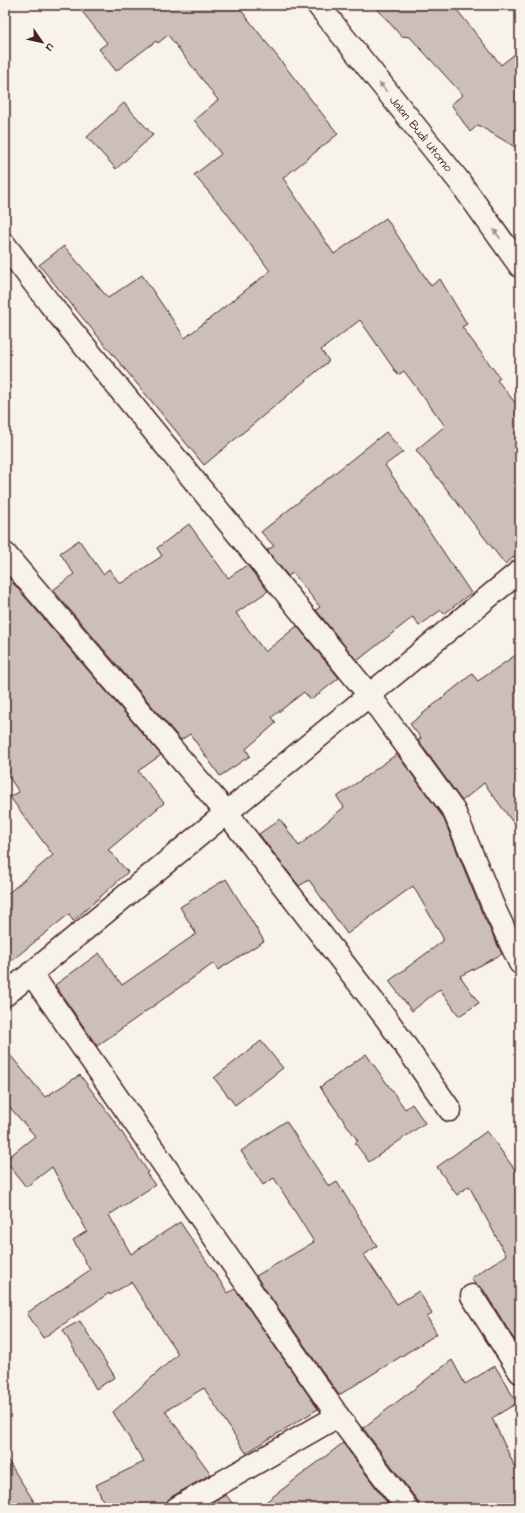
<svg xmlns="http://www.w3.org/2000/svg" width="525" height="1513" font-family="'Architects Daughter',sans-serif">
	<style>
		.building { fill: #ccbfb9; stroke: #4a1f2b }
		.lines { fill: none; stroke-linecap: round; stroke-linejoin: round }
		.minor-casing { stroke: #4a1f2b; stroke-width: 25 }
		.tertiary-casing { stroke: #4a1f2b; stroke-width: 25 }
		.minor { stroke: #f7f3e8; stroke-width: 22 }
		.tertiary { stroke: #f7f3e8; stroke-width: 22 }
		.oneway { fill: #a0898a }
		.labels { text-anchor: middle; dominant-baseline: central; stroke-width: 3.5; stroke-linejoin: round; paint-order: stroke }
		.street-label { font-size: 12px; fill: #4a1f2b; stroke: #f7f3e8 }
	</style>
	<rect width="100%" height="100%" fill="#f7f3e8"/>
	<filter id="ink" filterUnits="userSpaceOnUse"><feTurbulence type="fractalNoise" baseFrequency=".025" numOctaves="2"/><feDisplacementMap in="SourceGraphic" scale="8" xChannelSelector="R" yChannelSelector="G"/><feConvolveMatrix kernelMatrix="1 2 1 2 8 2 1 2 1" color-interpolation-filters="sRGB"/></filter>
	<g filter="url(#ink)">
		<!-- building -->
		<path class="building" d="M77,5H237L338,134L283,178L334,254L386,218L431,286L440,279L467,324L462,327L500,378L497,380L520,409V552L505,564L416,450L445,426L404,371L398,375L360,320L321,350L329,361L204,465L39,265L64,246L108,298L142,275L185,338L270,271L226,212L194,175L221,154L194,120L218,100L168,35L158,43L156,41L116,71L99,49L107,43Z
			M374,5H453L501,65L520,50V150L478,125L470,132L451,104L463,95L410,37L401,36Z
			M124,103L153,135L116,169L87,137Z
			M386,432L403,452L385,465L471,593L444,614L441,610L419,626L413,617L357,661L316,610L320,607L293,573L288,576L267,550L274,546L261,532Z
			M189,524L228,578L247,565L268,591L236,613L265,652L297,626L339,678L311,700L304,692L272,717L276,723L246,749L250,756L220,776L190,734L181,740L53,590L74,574L60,553L79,540L103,574L109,569L120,584L162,556L157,548Z
			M13,583L161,755L138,771L164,803L108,850L128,872L73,921L69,914L5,966V896L53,855L10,797L19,792L5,771V590Z
			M520,652V832L484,783L462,801L418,740L421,738L410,724L472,674L478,681Z
			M397,754L443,817L482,913L502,954L460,976L479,1003L459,1016L440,989L412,1011L389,981L443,941V938L413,886L347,934L309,880L299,886L259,834L280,819L299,846L344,807L337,797Z
			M226,879L264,941L218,970L214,963L97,1046L55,985L99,953L122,985L196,934L180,907Z
			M261,1041L283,1068L235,1105L214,1078Z
			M5,1049L45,1097L80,1075L115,1122L148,1172L146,1173L155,1185L109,1215L131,1254L180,1222L228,1293L235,1289L318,1409L246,1453L204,1388L165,1411L211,1474L171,1497L166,1502L165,1508H106L96,1485L144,1462L113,1412L178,1354L131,1282L110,1295L109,1293L43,1338L27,1313L90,1270L73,1240L87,1231L52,1167L26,1187L5,1160L35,1136L5,1102Z
			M366,1054L405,1109L412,1104L425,1123L369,1162L355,1143L358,1141L320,1087Z
			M286,1121L329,1187L337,1182L377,1246L364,1255L397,1304L419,1291L432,1314L427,1317L437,1334L339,1395L256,1276L314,1242L274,1178L263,1185L241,1151Z
			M487,1131L520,1177V1349L483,1289L475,1284L471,1278L506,1255L469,1186L457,1195L437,1167Z
			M80,1321L115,1377L96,1389L63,1330Z
			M452,1360L465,1384L495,1366L517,1403L492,1418L520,1478V1508H419L417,1500L363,1428Z
			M343,1443L391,1508H258Z
			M5,1456L38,1508H5Z
			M226,1495L236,1508H202Z"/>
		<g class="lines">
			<defs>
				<path id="minor" d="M5,245L50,304L370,696L454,811L494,908L520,963
					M5,554L226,812L386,1018L450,1110
					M31,973L338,1416L407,1508
					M5,995L520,571
					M472,1296L520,1372
					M177,1508L338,1416"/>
				<g id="tertiary">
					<path id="s1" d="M318,5L459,181L520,266"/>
				</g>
			</defs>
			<!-- minor casing -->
			<use href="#minor" class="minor-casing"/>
			<!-- tertiary casing -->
			<use href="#tertiary" class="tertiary-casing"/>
			<!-- minor -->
			<use href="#minor" class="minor"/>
			<!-- tertiary -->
			<use href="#tertiary" class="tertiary"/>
		</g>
		<!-- one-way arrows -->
		<defs><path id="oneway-solid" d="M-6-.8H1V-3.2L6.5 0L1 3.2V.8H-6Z"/></defs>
		<g class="oneway">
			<use href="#oneway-solid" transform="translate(383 87) rotate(-129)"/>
			<use href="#oneway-solid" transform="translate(497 234) rotate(-126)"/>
		</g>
	</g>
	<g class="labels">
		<!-- street labels -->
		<g class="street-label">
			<text stroke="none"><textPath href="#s1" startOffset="165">Jalan Budi Utomo</textPath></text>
		</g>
	</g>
	<!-- margin -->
	<rect width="525" height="1513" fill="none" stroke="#f7f3e8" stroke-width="20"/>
	<rect x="10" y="10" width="505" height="1493" fill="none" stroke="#4a1f2b" stroke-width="1.5" filter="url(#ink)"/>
	<!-- north arrow -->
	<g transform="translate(42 42) rotate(124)" stroke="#f7f3e8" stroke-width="3" paint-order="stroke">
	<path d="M0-3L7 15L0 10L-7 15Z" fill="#4a1f2b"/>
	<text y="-6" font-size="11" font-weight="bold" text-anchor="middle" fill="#4a1f2b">U</text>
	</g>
</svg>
